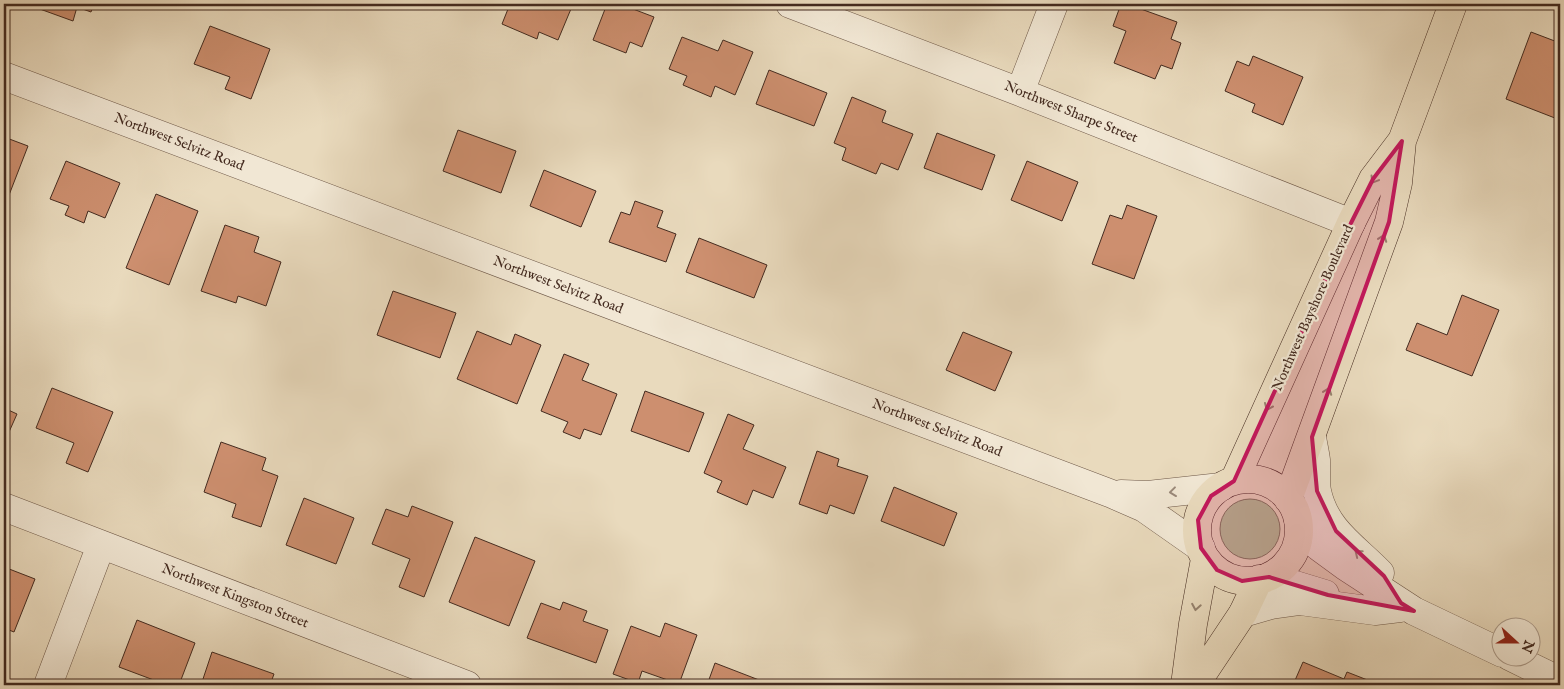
<svg xmlns="http://www.w3.org/2000/svg" width="1564" height="689" font-family="'IM FELL English',serif">
	<style>
		.green { fill: #b2c094; stroke: #7b765a }
		.building { fill: #cd8f6f; stroke: #442b20 }
		.lines { fill: none; stroke-linecap: round; stroke-linejoin: round }
		.minor-casing { stroke: #6d5747; stroke-width: 29 }
		.major-casing { stroke: #442b20; stroke-width: 29 }
		.minor { stroke: #f1e7d4; stroke-width: 28 }
		.major { stroke: #e9dabd; stroke-width: 28 }
		.oneway { stroke: #96826e }
		.oneway2 { stroke: #9a897a }
		.marked { fill: #c2185b; fill-opacity: 0.2; stroke: #c2185b; stroke-width: 4; stroke-linejoin: round }
		.labels { text-anchor: middle; dominant-baseline: central; stroke-width: 4.5; stroke-linejoin: round; paint-order: stroke }
		.street-label { font-size: 14px; fill: #442b20; stroke: #f1e7d4 }
	</style>
	<rect width="100%" height="100%" fill="#e9dabd"/>
	<filter id="stains"><feTurbulence type="fractalNoise" baseFrequency=".004" numOctaves="4"/><feColorMatrix values="0 0 0 0 .2 0 0 0 0 .09 0 0 0 0 .02 0 0 0 .5 -.17"/></filter>
	<radialGradient id="worn" r=".72"><stop offset=".6" stop-color="#630" stop-opacity="0"/><stop offset="1" stop-color="#630" stop-opacity=".3"/></radialGradient>
	<!-- green -->
	<path class="green" d="M1220 529a30 30 0 1 1 60 0a30 30 0 1 1-60 0Z"/>
	<!-- building -->
	<path class="building" d="M26,4H94L91,12L77,7L73,21Z
		M461,4H475L473,9Z
		M510,4H573L558,40L539,32L537,39L502,24Z
		M607,4H620L654,17L642,47L630,42L626,53L593,40Z
		M1121,4H1127L1177,22L1171,39L1181,43L1172,69L1161,65L1155,79L1114,63L1126,31L1113,26Z
		M1560,8V24L1555,22Z
		M210,26L270,49L251,99L225,89L230,77L194,64Z
		M1531,32L1560,43V120L1506,99Z
		M682,37L718,51L723,40L753,52L735,95L715,86L711,97L683,85L687,76L669,69Z
		M1253,56L1303,77L1283,125L1252,112L1255,104L1225,91L1237,61L1249,66Z
		M769,70L827,93L814,126L756,104Z
		M852,97L886,111L882,122L913,134L898,170L881,163L876,174L842,160L846,148L834,143Z
		M458,130L516,151L501,193L443,171Z
		M937,133L995,155L982,190L924,168Z
		M4,137L28,146L4,208Z
		M66,161L120,183L105,218L88,211L84,223L65,215L69,206L50,199Z
		M1027,161L1078,182L1062,221L1011,200Z
		M544,170L596,191L581,227L530,206Z
		M156,194L198,211L169,285L126,268Z
		M635,201L663,211L657,227L676,234L666,262L609,242L621,212L630,215Z
		M1127,205L1157,216L1134,279L1092,264L1110,215L1122,219Z
		M225,225L259,237L254,252L281,262L266,306L238,296L236,303L201,291Z
		M699,238L767,265L754,298L686,272Z
		M393,291L456,313L440,358L377,335Z
		M1462,295L1499,310L1472,376L1406,350L1417,323L1447,335Z
		M477,331L511,345L515,334L541,345L517,404L457,379Z
		M963,332L1012,352L995,391L946,370Z
		M564,354L589,364L582,380L617,394L601,435L584,429L580,439L563,432L568,422L541,411Z
		M52,388L113,412L88,472L66,463L74,443L36,428Z
		M645,391L704,413L689,452L631,431Z
		M4,408L17,414L5,441H4Z
		M728,414L754,425L743,449L786,467L773,498L753,490L747,505L717,492L722,481L704,473Z
		M221,442L266,458L262,470L278,476L261,527L232,517L236,504L204,492Z
		M817,451L839,459L837,466L868,476L854,514L830,505L827,514L799,504Z
		M894,487L957,513L944,546L881,521Z
		M1560,488V502L1556,500Z
		M304,498L354,518L336,564L286,545Z
		M412,506L453,522L424,597L399,587L410,559L372,544L386,509L408,517Z
		M475,537L535,561L509,626L449,602Z
		M4,567L35,579L14,632L4,628Z
		M563,602L587,611L583,621L608,630L596,663L527,638L541,603L560,610Z
		M137,620L195,643L179,685H167L119,667Z
		M665,623L697,635L679,684L642,671L638,683L613,674L631,626L660,637Z
		M212,652L274,674L270,685H201Z
		M1303,662L1344,679L1347,672L1370,681L1369,685H1293Z
		M715,663L772,685H707Z"/>
	<g class="lines">
		<defs>
			<path id="minor" d="M790,4L1020,92L1351,223
				M4,76L1112,494L1144,508L1201,548
				M1020,92L1054,4
				M1312,437C1313,444 1315,452 1316,460C1317,470 1315,481 1317,491C1325,530 1355,547 1380,573
				M1121,494L1148,495L1221,487
				M4,507L467,685
				M1298,519L1319,547L1345,566L1414,611L1502,653
				M1269,577L1325,594
				M1243,613L1271,605L1300,601L1375,611L1400,608
				M1509,656L1560,681
				M48,685L101,545"/>
			<path id="major" d="M1197 530a51 51 0 1 1 102 0a51 51 0 1 1-102 0Z
				M1234,481L1351,223L1373,179L1401,142
				M1288,499L1389,222L1398,183L1402,141L1453,4
				M1185,685L1193,624L1205,559
				M1195,685L1243,613L1259,579"/>
		</defs>
		<!-- minor casing -->
		<use href="#minor" class="minor-casing"/>
		<!-- major casing -->
		<use href="#major" class="major-casing"/>
		<!-- minor -->
		<use href="#minor" class="minor"/>
		<!-- major -->
		<use href="#major" class="major"/>
	</g>
	<!-- one-way arrows -->
	<defs><path id="oneway-chevron" d="M-2-3.5L2.5 0L-2 3.5" fill="none" stroke-width="1.6" stroke-linecap="round" stroke-linejoin="round" transform="scale(1.25)"/></defs>
	<g class="oneway">
		<use href="#oneway-chevron" transform="translate(1374 180) rotate(121)"/>
		<use href="#oneway-chevron" transform="translate(1383 238) rotate(-70)"/>
		<use href="#oneway-chevron" transform="translate(1328 391) rotate(-70)"/>
		<use href="#oneway-chevron" transform="translate(1268 407) rotate(114)"/>
		<use href="#oneway-chevron" transform="translate(1196 607) rotate(100)"/>
	</g>
	<g class="oneway2">
		<use href="#oneway-chevron" transform="translate(1173 492) rotate(173)"/>
		<use href="#oneway-chevron" transform="translate(1358 553) rotate(-141)"/>
	</g>
	<!-- marked area -->
	<path class="marked" d="M1402,141L1389,222L1312,437L1317,491L1336,531L1384,576L1401,603L1414,611L1328,595L1269,577L1242,581L1217,570L1201,548L1198,520L1211,496L1234,481L1351,223L1373,179Z"/>
	<g class="labels">
		<!-- street labels -->
		<g class="street-label">
			<text transform="translate(1071 112) rotate(22)">Northwest Sharpe Street</text>
			<text transform="translate(179 142) rotate(21)">Northwest Selvitz Road</text>
			<text transform="translate(558 285) rotate(21)">Northwest Selvitz Road</text>
			<text transform="translate(1313 308) rotate(-66)">Northwest Bayshore Boulevard</text>
			<text transform="translate(937 428) rotate(21)">Northwest Selvitz Road</text>
			<text transform="translate(235 596) rotate(21)">Northwest Kingston Street</text>
		</g>
	</g>
	<!-- margin -->
	<rect width="1564" height="689" fill="none" stroke="#e9dabd" stroke-width="20"/>
	<rect x="5" y="5" width="1554" height="679" fill="none" stroke="#442b20" stroke-width="2.5"/>
	<rect x="10" y="10" width="1544" height="669" fill="none" stroke="#442b20"/>
	<!-- north arrow -->
	<g transform="translate(1516 642) rotate(111)"><circle r="24" fill="#f1e7d4" stroke="#ac9c8c"/>
	<path d="M0-4L9 19L0 12L-9 19Z" fill="#8f2418"/>
	<text y="-8" font-size="14" font-weight="bold" text-anchor="middle" fill="#442b20">N</text>
	</g>
	<rect width="100%" height="100%" filter="url(#stains)"/>
	<rect width="100%" height="100%" fill="url(#worn)"/>
</svg>
